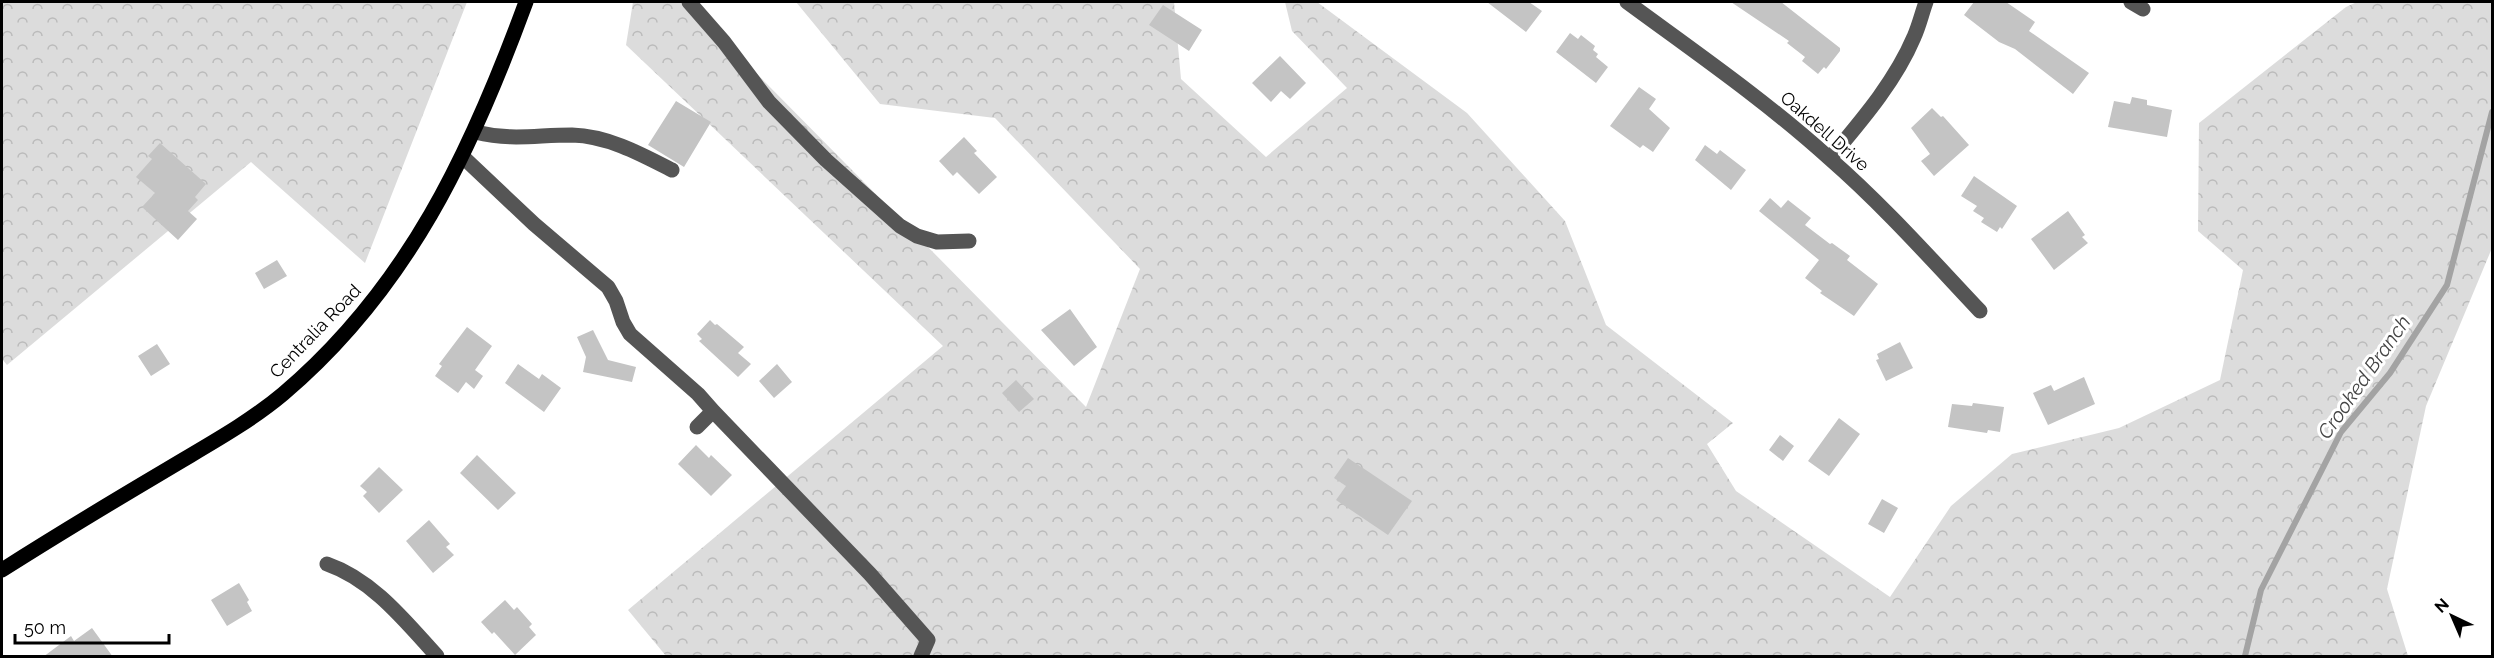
<svg xmlns="http://www.w3.org/2000/svg" width="2494" height="658" font-family="Raleway,sans-serif">
	<style>
		.forest { fill: url(#forest-crowns) }
		.lines { fill: none; stroke-linecap: round; stroke-linejoin: round }
		.stream { stroke: #a3a3a3; stroke-width: 6 }
		.building { fill: #c4c4c4 }
		.minor { stroke: #555; stroke-width: 15 }
		.major { stroke: #000; stroke-width: 15 }
		.labels { text-anchor: middle; dominant-baseline: central; stroke-width: 6; stroke-linejoin: round; paint-order: stroke }
		.street-label { font-size: 18px; fill: #000; stroke: #fff }
		.water-label { font-size: 20px; font-style: italic; fill: #444; stroke: #fff }
	</style>
	<defs>
		<pattern id="forest-crowns" width="20" height="18" patternUnits="userSpaceOnUse" patternTransform="scale(1.5)"><rect width="20" height="18" fill="#dcdcdc"/><path d="M2 6a3 3 0 1 1 6 0M12 15a3 3 0 1 1 6 0" fill="none" stroke="#bbb"/></pattern>
	</defs>
	<rect width="100%" height="100%" fill="#fff"/>
	<!-- forest -->
	<path class="forest" d="M2,2H467L365,263L251,162L7,365L2,359Z
		M633,2H686L1086,407L1140,269L995,118L880,104L796,2H1174L1181,79L1266,157L1347,88L1292,31L1285,2H1317L1467,113L1565,221L1606,325L1733,423L1707,444L1736,491L1890,597L1951,506L2012,454L2119,428L2220,380L2243,270L2198,231L2199,123L2346,7L2357,2H2492V248L2426,406L2387,589L2408,656H666L628,610L943,346L626,45Z"/>
	<g class="lines">
		<!-- stream -->
		<path class="stream" d="M2245,656L2261,590L2341,432L2390,373L2447,285L2492,112"/>
	</g>
	<!-- building -->
	<path class="building" d="M1487,2H1529L1542,11L1526,32Z
		M1731,2H1781L1840,48V51L1826,69L1824,67L1818,74L1802,61L1805,57L1787,43L1789,41Z
		M1974,2H2006L2035,22L2029,31L2089,73L2073,94L2015,49L1999,42L1964,15Z
		M1163,5L1202,30L1189,51L1149,25Z
		M1570,33L1578,39L1581,35L1595,46L1593,50L1598,54L1596,57L1608,67L1596,83L1556,52Z
		M1280,56L1306,83L1290,99L1281,91L1271,102L1252,83Z
		M1639,87L1656,99L1649,109L1670,128L1653,152L1643,145L1640,148L1610,126Z
		M2132,97L2147,100V105L2172,110L2167,137L2108,127L2114,101L2130,104Z
		M676,101L711,122L684,167L648,145Z
		M1932,108L1941,117L1943,116L1969,145L1934,176L1921,161L1930,154L1911,128Z
		M964,137L977,151L974,153L997,177L979,194L957,172L953,176L939,161Z
		M160,143L206,184L195,197L198,200L188,211L197,219L178,240L142,207L155,193L136,177L152,159L148,156Z
		M1705,145L1717,154L1720,150L1746,170L1731,190L1695,160Z
		M1974,176L2017,206L2002,229L2000,227L1997,232L1981,222L1984,218L1973,211L1977,206L1961,196Z
		M1770,198L1781,208L1788,200L1811,218L1805,225L1830,244L1832,243L1850,256L1847,260L1878,284L1854,316L1820,293L1822,291L1805,278L1819,260L1759,211Z
		M2068,211L2085,235L2082,237L2088,243L2054,270L2031,239Z
		M277,260L287,276L264,289L255,273Z
		M1070,309L1097,347L1074,366L1041,330Z
		M710,320L715,325L717,324L744,347L738,353L751,364L738,377L699,341L702,339L697,334Z
		M467,327L492,346L475,370L483,376L474,389L466,382L458,393L435,376L442,366L439,364Z
		M593,330L608,360L636,367L632,382L583,372L586,357L577,337Z
		M1900,342L1913,368L1886,381L1876,360L1879,359L1877,354Z
		M157,344L170,364L151,376L138,356Z
		M518,364L539,379L542,374L561,388L544,412L505,383Z
		M777,364L792,382L774,398L759,381Z
		M2084,377L2095,404L2048,425L2033,393L2051,385L2054,391Z
		M1016,380L1034,399L1019,412L1002,393Z
		M1973,403L2004,407L2000,432L1988,430L1987,433L1948,427L1952,404L1972,406Z
		M1839,418L1860,434L1829,476L1808,461Z
		M1780,435L1794,446L1783,461L1769,450Z
		M696,445L709,458L711,455L732,475L711,496L678,464Z
		M477,455L516,493L498,510L460,473Z
		M1348,458L1412,501L1388,535L1336,500L1346,486L1334,478Z
		M379,467L403,490L379,513L363,496L367,492L360,486Z
		M1882,499L1898,508L1884,533L1868,524Z
		M429,520L450,544L446,547L454,555L433,573L406,541Z
		M239,583L249,600L247,602L252,611L227,626L211,600Z
		M505,600L514,610L517,607L532,624L529,627L536,635L515,655L494,632L492,634L481,622Z
		M92,628L113,657H43L71,636L74,641Z"/>
	<g class="lines">
		<!-- minor -->
		<path class="minor" d="M689,2L724,42L769,102L826,160L900,226L917,236L937,242L969,241
			M1627,2C1695,52 1766,101 1829,158C1883,205 1931,259 1980,311
			M2131,2L2143,9
			M475,132C513,141 535,135 572,135C608,136 641,154 672,170
			M463,157L534,224L608,287L616,301L623,322L630,334L698,394L713,411L697,427
			M1830,158C1861,121 1895,82 1914,37C1919,26 1922,13 1926,2
			M713,411L870,574L928,640L921,656
			M327,564C373,580 405,621 437,656"/>
		<!-- major -->
		<path class="major" d="M2,570C54,537 107,505 161,473C202,448 246,425 283,394C408,288 471,152 526,2"/>
	</g>
	<g class="labels">
		<!-- street labels -->
		<g class="street-label">
			<text transform="translate(1825 131) rotate(41)">Oakdell Drive</text>
			<text transform="translate(315 331) rotate(-46)">Centralia Road</text>
		</g>
		<!-- water labels -->
		<g class="water-label">
			<text transform="translate(2364 377) rotate(-55)">Crooked Branch</text>
		</g>
	</g>
	<!-- border -->
	<rect width="2494" height="658" fill="none" stroke="#000000" stroke-width="6"/>
	<!-- north arrow -->
	<g transform="translate(2452 616) rotate(316)" stroke="#ffffff" stroke-width="4.5" paint-order="stroke">
	<path d="M0-4.5L10 22L0 15L-10 22Z" fill="#000000"/>
	<text y="-9" font-size="16" font-weight="bold" text-anchor="middle" fill="#000000">N</text>
	</g>
	<!-- scale -->
	<path d="M15 634v9h154v-9" fill="none" stroke="#000000" stroke-width="3"/>
	<text x="24" y="634" font-size="18" fill="#000000" stroke="#ffffff" stroke-width="4.5" paint-order="stroke">50 m</text>
</svg>
